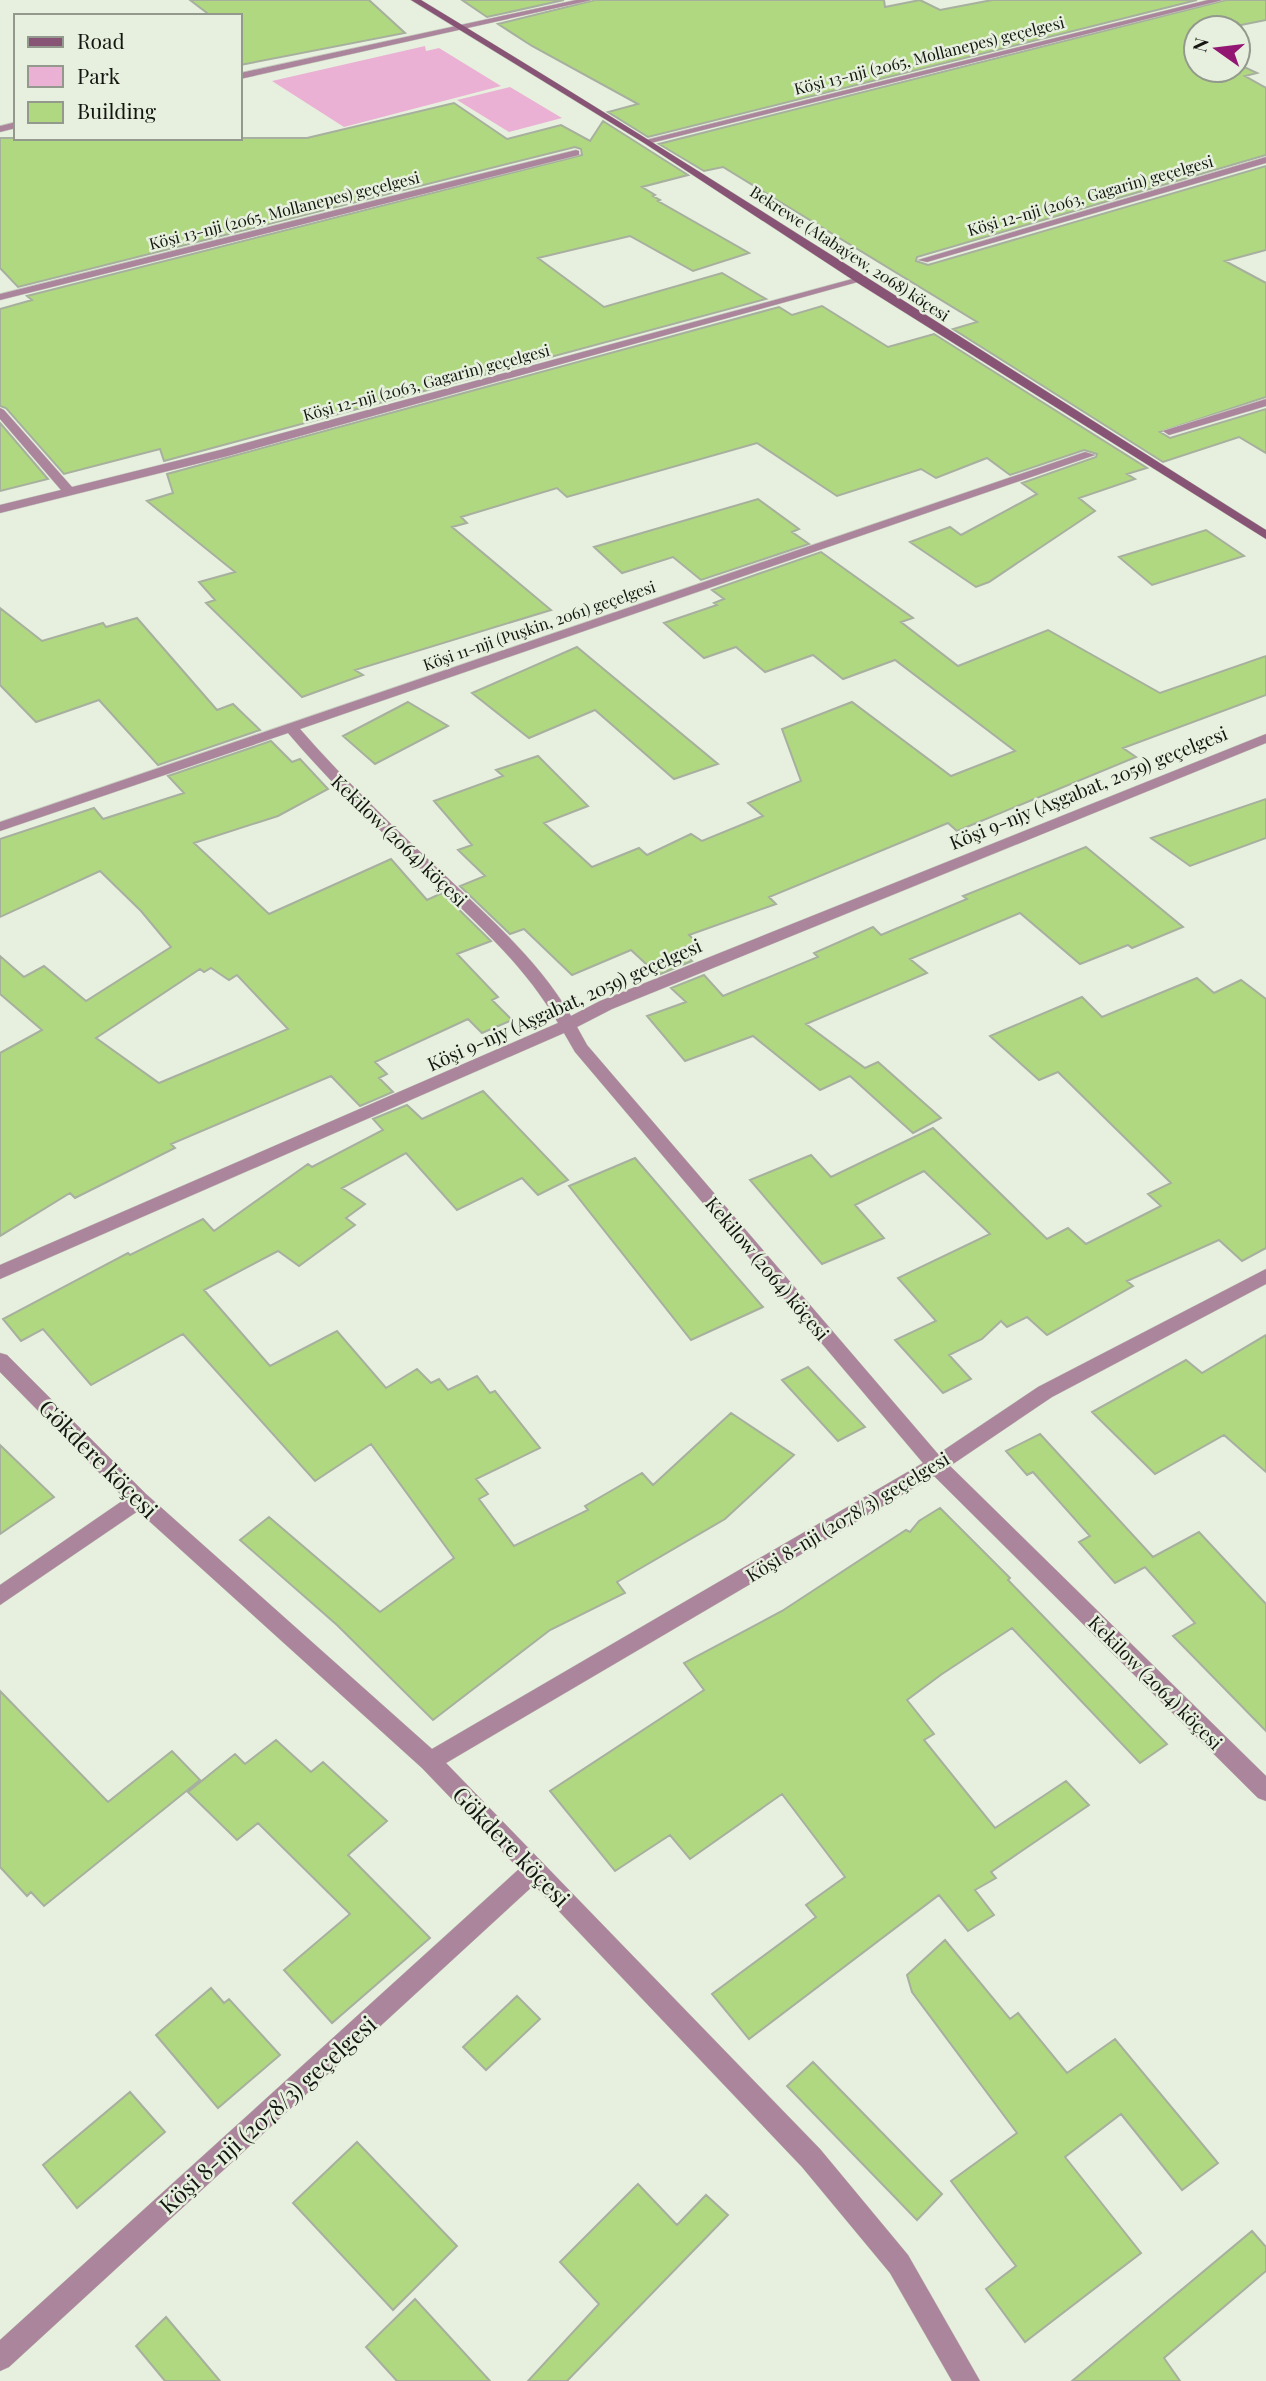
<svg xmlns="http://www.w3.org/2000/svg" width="1266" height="2381" font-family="'Playfair Display',serif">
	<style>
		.green { fill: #eab1d4 }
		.building { fill: #b0d880; stroke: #a7af9e; stroke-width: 2; fill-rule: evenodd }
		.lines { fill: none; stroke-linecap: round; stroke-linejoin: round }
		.street-casing { stroke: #c5cdbd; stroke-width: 1 }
		.secondary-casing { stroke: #c5cdbd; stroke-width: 1 }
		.street { fill: #ab859c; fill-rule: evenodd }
		.secondary { fill: #885475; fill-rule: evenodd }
		.labels { text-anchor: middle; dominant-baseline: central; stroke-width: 5; stroke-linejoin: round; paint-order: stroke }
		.far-street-label { font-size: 16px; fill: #141711; stroke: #e7f0de }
		.street-label { font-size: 19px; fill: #141711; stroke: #e7f0de }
		.near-street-label { font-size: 23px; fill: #141711; stroke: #e7f0de }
	</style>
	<rect width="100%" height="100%" fill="#e7f0de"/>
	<!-- green -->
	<path class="green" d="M425,46L426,51L439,48L501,86L344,127L272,81Z
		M510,87L562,118L509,132L457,100Z"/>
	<!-- building -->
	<path class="building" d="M190,0H369L405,33L240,65V16H211Z
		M462,0H564L487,17Z
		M595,0H884L885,7L920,0L940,10L992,0H1197L648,137L608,112L638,104L532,46L498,24Z
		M1226,0H1266V20L1231,27L1234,28H1196V70H1238V64L1257,73L1245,76L1266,88V155L917,257L916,261L928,265L1266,166V250L1225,261L1266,283V397L1160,432L1170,438L1266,409V453L1239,437L1163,462L953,329L977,322L723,167L704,171L659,144Z
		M454,103L507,139L561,125L590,141L603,121L688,175L642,187L655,195L653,196L660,200L658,201L749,253L693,271L630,236L538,258L604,307L722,273L766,299L164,461L160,449L64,474L6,408L0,406V309L32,300L27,296L582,155L581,149L575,147L18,287L0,268V138H307Z
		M822,306L888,347L934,334L1147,468L1127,474L1135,479L1079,498L1095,511L989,582L976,587L910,542L950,527L961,535L1037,494L1022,483L1096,457L1097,454L1084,450L1010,475L987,458L936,478L921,469L837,496L757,443L567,497L557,488L461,517L467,523L452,527L551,610L355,670L363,675L302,697L206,603L215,600L199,582L235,572L147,501L173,493L167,474L779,307L792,315Z
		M0,423L48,479L0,491Z
		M758,499L799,529L792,532L809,544L701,580L673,557L622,573L594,547Z
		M1206,530L1244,556L1152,585L1119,557Z
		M821,552L913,618L901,622L958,666L1048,630L1160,693L1266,656V695L1123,748L1136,757L957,831L948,823L769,897L776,904L689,935L696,942L681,949L692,961L658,975L631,950L572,975L524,929L510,934L460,886L485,876L458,850L472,845L434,801L503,776L496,770L538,756L588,806L544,823L592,867L639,848L647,855L691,834L702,841L763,816L748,803L801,781L782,729L852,702L951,776L1015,751L895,660L843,679L813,655L765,672L736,647L704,658L664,623L717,605L714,603L724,599L712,590Z
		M0,608L42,641L103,623L106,627L137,618L217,710L233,704L260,730L158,765L99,700L36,722L0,685Z
		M577,647L718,764L674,779L595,710L529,738L472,693Z
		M408,702L448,726L375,764L343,736Z
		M271,741L292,762L300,759L328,789L278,816L194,843L269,914L391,859L427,900L442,893L491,941L457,954L498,997L492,1000L512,1020L482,1033L468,1019L375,1062L387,1074L379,1078L393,1092L360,1106L331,1076L171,1144L175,1148L75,1198L70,1193L0,1236V1053L42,1030L0,994V956L24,977L44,966L86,1001L171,947L141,911L100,871L0,917V839L94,808L103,819L184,793L168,776ZM211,968L229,980L237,975L288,1029L159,1083L96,1038L200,969L204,972Z
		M1266,799V838L1190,866L1151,838Z
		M1086,847L1183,927L1132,948L1128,945L1080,964L1020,913L910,959L927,973L806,1024L865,1068L878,1062L941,1118L913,1133L850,1076L820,1090L753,1036L685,1061L647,1016L686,1002L671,988L704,975L723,996L818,957L814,953L873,927L881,935L967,899L963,896Z
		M1197,978L1214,993L1241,980L1266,999V1248L1242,1261L1219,1240L1127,1281L1133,1286L1047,1335L1027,1317L1007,1327L1001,1321L982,1339L949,1355L971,1379L943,1393L895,1340L936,1321L898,1278L990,1234L924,1171L855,1205L884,1238L822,1264L750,1180L811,1155L831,1177L933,1128L1047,1239L1068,1228L1086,1244L1161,1206L1148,1194L1171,1183L1058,1072L1039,1080L990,1036L1082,997L1102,1017Z
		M483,1091L568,1180L538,1195L522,1178L457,1210L406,1153L342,1188L365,1204L346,1218L355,1225L299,1266L278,1251L204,1290L270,1366L337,1331L386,1388L417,1369L431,1383L439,1379L448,1390L477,1376L490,1393L495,1391L540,1448L476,1479L488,1494L479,1499L514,1546L588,1510L585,1506L642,1473L653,1485L731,1413L794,1455L725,1519L617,1582L625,1593L550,1630L433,1720L337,1625L240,1540L269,1517L380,1612L454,1558L371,1444L315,1481L183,1334L91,1385L43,1329L21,1341L3,1319L128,1253L130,1255L203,1219L214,1231L308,1164L312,1167L383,1130L373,1119L407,1105L422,1119Z
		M635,1158L737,1277L763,1307L691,1340L569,1186Z
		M1266,1335V1472L1224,1435L1155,1474L1092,1412L1186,1360L1202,1373Z
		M808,1367L865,1427L838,1441L782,1380Z
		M1040,1434L1153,1557L1199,1532L1266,1604V1731L1173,1636L1195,1623L1145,1567L1115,1583L1079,1542L1090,1536L1033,1472L1027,1475L1006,1451Z
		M0,1445L54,1497L0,1534Z
		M940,1508L1010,1578L1008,1580L1167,1744L1140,1763L1012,1628L942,1674L907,1700L934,1734L924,1740L995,1828L1066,1781L1089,1805L991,1872L996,1878L975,1890L994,1915L968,1931L939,1895L749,2039L712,1994L816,1917L806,1905L845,1877L782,1794L690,1859L670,1835L615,1871L550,1791L704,1690L684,1663L782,1611L906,1530L910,1532L919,1521Z
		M0,1691L108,1802L172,1751L200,1780L44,1906L31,1892L27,1896L0,1867Z
		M276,1740L311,1772L323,1762L387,1821L348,1855L430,1938L332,2023L284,1970L350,1914L258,1823L237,1840L188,1792L235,1754L245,1764Z
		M945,1940L1010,2019L1018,2013L1067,2073L1115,2039L1218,2163L1182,2190L1121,2114L1065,2157L1141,2253L1025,2342L986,2289L1016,2266L951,2181L1017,2133L912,1992L907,1975Z
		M211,1988L224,2003L229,1999L280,2055L218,2108L156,2035Z
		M517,1996L540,2019L486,2070L463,2047Z
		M813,2062L942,2194L917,2220L787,2086Z
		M130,2092L165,2132L77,2208L43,2165Z
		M357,2142L457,2246L393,2310L293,2203Z
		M638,2184L677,2225L706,2195L728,2215L567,2381H528L599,2304L560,2262Z
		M1252,2231L1266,2247V2271L1164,2358L1180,2381H1072Z
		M415,2299L490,2381H397L366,2347Z
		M166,2317L220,2381H165L136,2346Z"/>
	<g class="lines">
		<defs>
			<path id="street" d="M576,0H592L240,79V73Z
				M1208,0H1223L647,144L642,141Z
				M16,122V128L0,132V126Z
				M576,150L579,151V155L0,300V294Z
				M1266,157V163L927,262L918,260Z
				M856,278L865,280L228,456L0,513V505L61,490L0,419V408L4,410L72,487L220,450Z
				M1266,399V406L1169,435L1163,431Z
				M1085,452L1095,455L300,729C347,783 399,832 451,881C495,923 540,963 571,1016L600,1001L1266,734V743L612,1009L577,1027L587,1045L938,1454L1038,1387L1266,1269V1284L1052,1397L950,1466L1266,1776V1801L1258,1798L934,1476L446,1763L820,2149L908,2255L980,2381H952L890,2273L802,2167L534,1885L9,2367L0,2371V2340L519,1869L422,1768L138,1511L0,1605V1585L125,1499L0,1372V1353L7,1355L146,1494L432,1749L923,1463L575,1052L564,1033L0,1279V1265L558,1023C527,969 483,929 438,886C387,837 335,788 288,733L0,831V822Z"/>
			<path id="secondary" d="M411,0H421C705,172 984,353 1266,530V539L856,282L644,143Z"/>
		</defs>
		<!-- street casing -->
		<use href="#street" class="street-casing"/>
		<!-- secondary casing -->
		<use href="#secondary" class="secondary-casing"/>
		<!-- street -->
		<use href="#street" class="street"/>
		<!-- secondary -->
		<use href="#secondary" class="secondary"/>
	</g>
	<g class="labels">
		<!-- far-street labels -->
		<g class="far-street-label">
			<text transform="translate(929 55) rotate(-14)">Köşi 13-nji (2065, Mollanepes) geçelgesi</text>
			<text transform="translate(1090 195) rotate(-16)">Köşi 12-nji (2063, Gagarin) geçelgesi</text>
			<text transform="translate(284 210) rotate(-14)">Köşi 13-nji (2065, Mollanepes) geçelgesi</text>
			<text transform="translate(850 253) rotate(33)">Bekrewe (Atabaýew, 2068) köçesi</text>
			<text transform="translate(426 382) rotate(-15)">Köşi 12-nji (2063, Gagarin) geçelgesi</text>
			<text transform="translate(539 625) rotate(-19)">Köşi 11-nji (Puşkin, 2061) geçelgesi</text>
		</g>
		<!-- street labels -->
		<g class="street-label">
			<text transform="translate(1088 787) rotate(-22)">Köşi 9-njy (Aşgabat, 2059) geçelgesi</text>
			<text transform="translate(400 840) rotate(44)">Kekilow (2064) köçesi</text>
			<text transform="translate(564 1004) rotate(-24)">Köşi 9-njy (Aşgabat, 2059) geçelgesi</text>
			<text transform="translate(768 1268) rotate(50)">Kekilow (2064) köçesi</text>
			<text transform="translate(847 1516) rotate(-31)">Köşi 8-nji (2078/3) geçelgesi</text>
			<text transform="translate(1156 1682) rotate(45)">Kekilow (2064) köçesi</text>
		</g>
		<!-- near-street labels -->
		<g class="near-street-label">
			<text transform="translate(99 1458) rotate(45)">Gökdere köçesi</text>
			<text transform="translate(512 1846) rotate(46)">Gökdere köçesi</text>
			<text transform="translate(267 2114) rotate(-42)">Köşi 8-nji (2078/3) geçelgesi</text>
		</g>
	</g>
	<!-- legend -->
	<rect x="14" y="14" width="228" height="126" fill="#e7f0de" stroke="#93998c" stroke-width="2"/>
	<rect x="28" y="37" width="35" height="10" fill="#885475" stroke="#93998c" stroke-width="2"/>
	<text x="77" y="49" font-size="21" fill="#141711">Road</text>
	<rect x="28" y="66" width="35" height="21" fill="#eab1d4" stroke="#93998c" stroke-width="2"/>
	<text x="77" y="84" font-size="21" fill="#141711">Park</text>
	<rect x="28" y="102" width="35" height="21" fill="#b0d880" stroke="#93998c" stroke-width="2"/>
	<text x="77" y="119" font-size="21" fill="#141711">Building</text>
	<!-- north arrow -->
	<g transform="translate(1217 49) rotate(284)"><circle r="33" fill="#e7f0de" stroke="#93998c" stroke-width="2"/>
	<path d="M0-5L12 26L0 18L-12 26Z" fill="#921672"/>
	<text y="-10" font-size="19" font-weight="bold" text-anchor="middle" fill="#141711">N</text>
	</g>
</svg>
